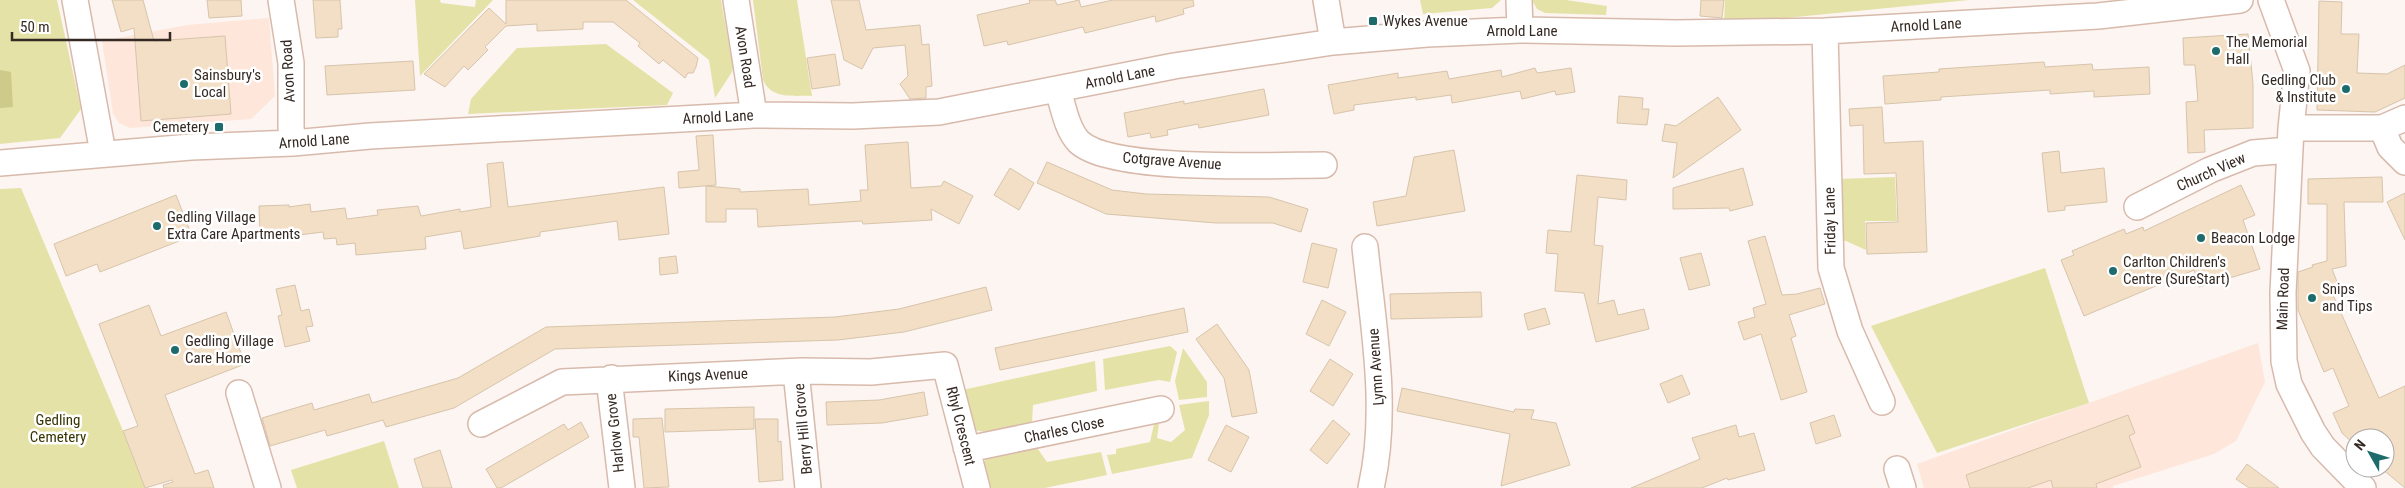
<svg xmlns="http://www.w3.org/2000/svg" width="2405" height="488" font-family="'Roboto Condensed',sans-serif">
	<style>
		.built { fill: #fee6db }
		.green { fill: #e5e2a7 }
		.forest { fill: #cdca8a }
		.building { fill: #f2dfc5; stroke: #d7c4ab }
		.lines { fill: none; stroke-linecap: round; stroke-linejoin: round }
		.minor-casing { stroke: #d8baac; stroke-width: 28 }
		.minor { stroke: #fff; stroke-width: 25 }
		.poi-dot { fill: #1e6b6c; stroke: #fff; stroke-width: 2 }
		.labels { text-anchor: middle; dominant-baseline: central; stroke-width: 5; stroke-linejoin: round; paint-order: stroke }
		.poi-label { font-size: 15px; fill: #352923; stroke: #fff; text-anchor: start }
		.street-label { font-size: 15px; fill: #352923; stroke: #fff }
		.park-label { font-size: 15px; fill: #383500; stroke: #fff }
	</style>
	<rect width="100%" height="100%" fill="#fcf5f2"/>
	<!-- built -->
	<path class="built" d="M269,18L275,96L251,119L130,128L119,123L113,114L102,41L187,25Z
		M2258,343L2265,382L2236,441L2214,454L2113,486V488H1924L1917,464Z"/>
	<!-- green -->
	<path class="green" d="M0,0H57L81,109L60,138L0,144Z
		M415,0H440L441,3L475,7L476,0H493L420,76Z
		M633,0H721L733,67L732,72L715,98L709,60Z
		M753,0H797L812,96C794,95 772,100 763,80Z
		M1420,0H1501L1492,8L1423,14Z
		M1532,0H1566L1607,6L1606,15L1545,13L1537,9Z
		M1725,0H1969L1724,24Z
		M606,44L673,93L667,105L468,114L471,99L517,48Z
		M1895,177L1897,221H1865L1866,250L1846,241H1839L1838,179Z
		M21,188L147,488H0V189Z
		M2045,268L2089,403L1937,453L1871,326Z
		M1170,346L1177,352L1170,382L1159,380L1105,390L1103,359Z
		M1183,348L1207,382V397L1179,400L1175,381Z
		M1095,361L1097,391L1033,405L1032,423L985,432L973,430L958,391Z
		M1209,401V415L1192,458L1112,474L1107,455L1116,454V449L1150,442L1154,424H1159L1157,438L1171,442L1185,430L1179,405Z
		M384,441L399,488H297L291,470Z
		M1035,445L1047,462L1101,452L1107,475L1045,488H988C985,477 978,464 989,456Z"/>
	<!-- forest -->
	<path class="forest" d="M0,70L11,72L13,107L0,108Z"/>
	<!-- building -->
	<path class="building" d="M112,0H143L154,41L225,36L231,114L141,121L134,28L121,32Z
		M207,0H241L242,16L209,18Z
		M313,0H340L342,29H338V37L316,38Z
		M506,0H626L698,58L696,67L693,73H688L685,78L663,60L659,64L638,46L640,43L613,22H583V29L537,31V24L506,26L485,47L488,50L468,70L464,66L445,87L424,74L489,8L506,24Z
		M831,0H859L866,30L920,25L922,45L929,44L932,86L926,87V98L910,99L900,84L908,76L905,45L873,48L862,69L844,60Z
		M1029,0H1055L1057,5L1079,0L1081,7L1113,0H1193L1194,6L1183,9L1184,14L1156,22L1155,16L1085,33L1083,27L1008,45L1007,41L984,46L977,15L1030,3Z
		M1701,0H1724L1722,18L1700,16Z
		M2319,1L2342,2L2341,34H2359L2357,73L2387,74L2405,65V98L2375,112L2317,110Z
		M2248,34L2253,84V128L2204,130L2205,152L2188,153L2186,102L2198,101L2195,65H2184L2183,38Z
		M835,54L840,85L812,89L807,58Z
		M413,61L415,90L327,95L325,66Z
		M2044,62L2045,67L2092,64L2093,70L2149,67L2150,94L2094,97V91L2050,94V90L1941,97V100L1885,104L1883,76L1939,72V69Z
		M1535,68L1537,73L1571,68L1575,92L1556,95L1555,91L1522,99L1520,91L1452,103L1451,95L1416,100V97L1354,105V110L1334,114L1328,85L1398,73V78L1447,71L1449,79L1501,70L1502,77Z
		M1264,89L1269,115L1199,128L1198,124L1167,130L1168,135L1151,138L1150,133L1128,137L1124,113L1184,101V104Z
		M1619,96L1643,98L1642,109H1649L1647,125L1617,123Z
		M1718,97L1741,130L1673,178L1677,143L1662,141L1665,124L1676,126Z
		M1882,107L1884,143L1923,141L1927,252L1867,254L1866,223L1898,222L1896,173L1864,174L1863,125L1850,126L1849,109Z
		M713,135L716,185L679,188L678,172L699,170L696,136Z
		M908,142L911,188L941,186L944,181L973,196L959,224L931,209L932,220L863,224L862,221L758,227L757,209H726V222H706V186L740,189V192L808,189L809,205L861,201L860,190H868L865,145Z
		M1454,150L1465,211L1377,226L1373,202L1406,196L1414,157Z
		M2059,151L2061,173L2104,168L2107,202L2065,206V210L2048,212L2042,153Z
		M503,162L508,207L664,187L669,234L619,240L617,221L540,232V236L464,249L461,231L425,237L426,249L356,255L355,243L337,245L336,238L324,239L323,232L299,235L298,230L260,232L259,206L289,205V207L310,204L311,212L345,208L347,219L378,215L377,210L418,206L421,216L460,209V212L491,207L487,164Z
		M1047,162L1112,190L1146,194L1269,197L1308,209L1301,232L1273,223H1216L1106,214L1037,183Z
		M1010,168L1034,183L1019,210L994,195Z
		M1743,168L1753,205L1730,211L1729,208L1673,209V188Z
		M1577,175L1627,180L1626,200L1598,197L1594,245L1603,246L1598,304L1614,300L1618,315L1644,309L1649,329L1596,342L1584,293L1555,291L1558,254L1546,253L1548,230L1571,232Z
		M2382,177L2383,202H2344L2346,266L2332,269L2341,292L2333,295L2379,398L2405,386V488L2381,468H2385V438H2355V445L2342,433L2333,413L2349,406L2333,368L2324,372L2298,310V272L2313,267L2312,265L2327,261V204H2308V179Z
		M2241,185L2255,215L2243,220L2260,269L2199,287L2194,270L2084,316L2061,260L2074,255L2072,251L2124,229L2126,234L2143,227L2144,231Z
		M2405,193V240L2387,202Z
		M176,195L192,236L100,272L97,264L66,276L54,244Z
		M1765,236L1782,295L1797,294L1820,288L1825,304L1789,315L1796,336L1791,338L1807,392L1781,400L1761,334L1744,340L1738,322L1755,317L1753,308L1766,304L1748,241Z
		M1312,243L1337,249L1328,288L1303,282Z
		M1701,253L1710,285L1689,290L1680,258Z
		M676,256L678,273L660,275L659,258Z
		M295,285L301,311L309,309L313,326L306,327L310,341L285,347L278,316L282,315L276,289Z
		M986,287L992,310L904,332L838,340L555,349L454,408L386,427L383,420L327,436L325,430L270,446L262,418L312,403L314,410L369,394L372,403L458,378L546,327L835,317L899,309Z
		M1481,292L1482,317L1391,319L1390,294Z
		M1322,300L1346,312L1329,346L1306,334Z
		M149,305L161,336L226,312L245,364L165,395L195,474L208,470L214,488H164L163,485L173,482L172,480L145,488L123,431L138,426L99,324Z
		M1184,308L1188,332L1000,370L995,348Z
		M1545,308L1550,324L1528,330L1524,314Z
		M1217,324L1249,370L1257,413L1232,417L1224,378L1196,339Z
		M1330,359L1353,374L1333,406L1310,391Z
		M1682,375L1690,394L1668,403L1660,384Z
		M1402,388L1514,412L1515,409L1534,410L1531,419L1556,423L1570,465L1501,486L1510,434L1397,411Z
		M924,392L928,415L882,423L827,425L826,402L879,400Z
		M754,407V429L665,432V409Z
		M1834,415L1841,436L1816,444L1810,423Z
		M2128,415L2135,433L2129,436L2141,467L2096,484L2097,488H2053L2051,480L2028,488H1970L1966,475Z
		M662,418L669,487L644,488L639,437H633V419Z
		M755,419H778V442L781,441L783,480L759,482Z
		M1333,420L1350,434L1327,464L1310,450Z
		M581,422L589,437L501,488H497L486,469L564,424L568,430Z
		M1226,425L1249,437L1231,472L1208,460Z
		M1736,425L1739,437L1754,433L1765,470L1728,480L1727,478L1702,488H1631L1700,459L1692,438Z
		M440,450L452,488H423L414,459Z
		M2247,464L2279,488H2249L2236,479Z"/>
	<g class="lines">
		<defs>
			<path id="minor" d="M75,0L101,142L102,154
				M281,0L291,63V128L293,143
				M736,0L754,115
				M1326,0L1333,42
				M1519,0L1520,30
				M2271,0L2297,71L2291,128L2283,293L2284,361L2289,384L2313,432L2323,447L2363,488
				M1825,31L1831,268L1850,331L1882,402
				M1058,90C1063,106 1067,130 1079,142C1112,173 1276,165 1324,165
				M2291,128H2382L2405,118
				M2382,128L2390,147L2405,162
				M0,163L191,147L293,143L370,136L754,115L853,116L939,112L1174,66L1333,42L1427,34L1520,30L1676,33L1825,31L2098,16L2240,0
				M2137,207L2210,170L2253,153L2290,150
				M1365,247C1373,325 1389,410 1371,488
				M802,371L797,381L808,488
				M611,378L610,387L622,488
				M239,393L268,488
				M481,424L562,382L802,371L871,372L945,365L977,488
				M966,447L973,448L1161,409
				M1897,469L1903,488"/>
		</defs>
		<!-- minor casing -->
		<use href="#minor" class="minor-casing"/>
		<!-- minor -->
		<use href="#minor" class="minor"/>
	</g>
	<!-- markers -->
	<g class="poi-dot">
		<rect x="1368" y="16" width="10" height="10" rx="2.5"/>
		<circle cx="2216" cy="51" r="5"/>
		<circle cx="184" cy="84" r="5"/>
		<circle cx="2346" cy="89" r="5"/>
		<rect x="214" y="122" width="10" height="10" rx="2.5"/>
		<circle cx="157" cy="226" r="5"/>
		<circle cx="2201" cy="238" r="5"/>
		<circle cx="2113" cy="271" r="5"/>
		<circle cx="2312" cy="298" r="5"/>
		<circle cx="175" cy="350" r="5"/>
	</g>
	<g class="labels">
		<!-- poi labels -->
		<g class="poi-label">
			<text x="1383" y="21">Wykes Avenue</text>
			<text x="2226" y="42">The Memorial<tspan x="2226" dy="17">Hall</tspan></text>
			<text x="194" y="75">Sainsbury's<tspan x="194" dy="17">Local</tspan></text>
			<text x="2336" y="80" text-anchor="end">Gedling Club<tspan x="2336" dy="17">&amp; Institute</tspan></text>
			<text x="209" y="127" text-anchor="end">Cemetery</text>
			<text x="167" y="217">Gedling Village<tspan x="167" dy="17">Extra Care Apartments</tspan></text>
			<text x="2211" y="238">Beacon Lodge</text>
			<text x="2123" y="262">Carlton Children's<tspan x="2123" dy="17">Centre (SureStart)</tspan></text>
			<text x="2322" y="289">Snips<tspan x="2322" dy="17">and Tips</tspan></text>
			<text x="185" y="341">Gedling Village<tspan x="185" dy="17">Care Home</tspan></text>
		</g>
		<!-- street labels -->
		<g class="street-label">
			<text transform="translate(1926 25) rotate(-3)">Arnold Lane</text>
			<text x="1522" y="31">Arnold Lane</text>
			<text transform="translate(745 57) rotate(81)">Avon Road</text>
			<text transform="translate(288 71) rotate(-93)">Avon Road</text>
			<text transform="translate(1120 77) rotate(-11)">Arnold Lane</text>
			<text transform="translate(718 117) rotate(-3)">Arnold Lane</text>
			<text transform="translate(314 141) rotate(-4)">Arnold Lane</text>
			<text transform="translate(1172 161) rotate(4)">Cotgrave Avenue</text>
			<text transform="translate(2211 172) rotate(-24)">Church View</text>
			<text transform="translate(1830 221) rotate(-91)">Friday Lane</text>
			<text transform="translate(2283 299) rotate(-88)">Main Road</text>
			<text transform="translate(1376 367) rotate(-94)">Lymn Avenue</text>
			<text transform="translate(708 375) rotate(-2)">Kings Avenue</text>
			<text transform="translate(961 426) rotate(76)">Rhyl Crescent</text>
			<text transform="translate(803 429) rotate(-95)">Berry Hill Grove</text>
			<text transform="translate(1064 430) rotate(-12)">Charles Close</text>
			<text transform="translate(615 433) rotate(-96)">Harlow Grove</text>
		</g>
		<!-- park labels -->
		<g class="park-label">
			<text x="58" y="420">Gedling<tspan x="58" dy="17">Cemetery</tspan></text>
		</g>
	</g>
	<!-- north arrow -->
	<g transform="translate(2370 453) rotate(309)"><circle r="24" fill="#ffffff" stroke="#aea9a7"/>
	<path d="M0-4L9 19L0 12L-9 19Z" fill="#1e6b6c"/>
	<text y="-8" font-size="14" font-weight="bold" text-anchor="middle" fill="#352923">N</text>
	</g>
	<!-- scale -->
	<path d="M12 32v8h158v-8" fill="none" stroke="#352923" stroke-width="2.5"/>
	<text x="20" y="32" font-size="15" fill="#352923" stroke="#ffffff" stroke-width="4" paint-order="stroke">50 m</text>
</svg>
